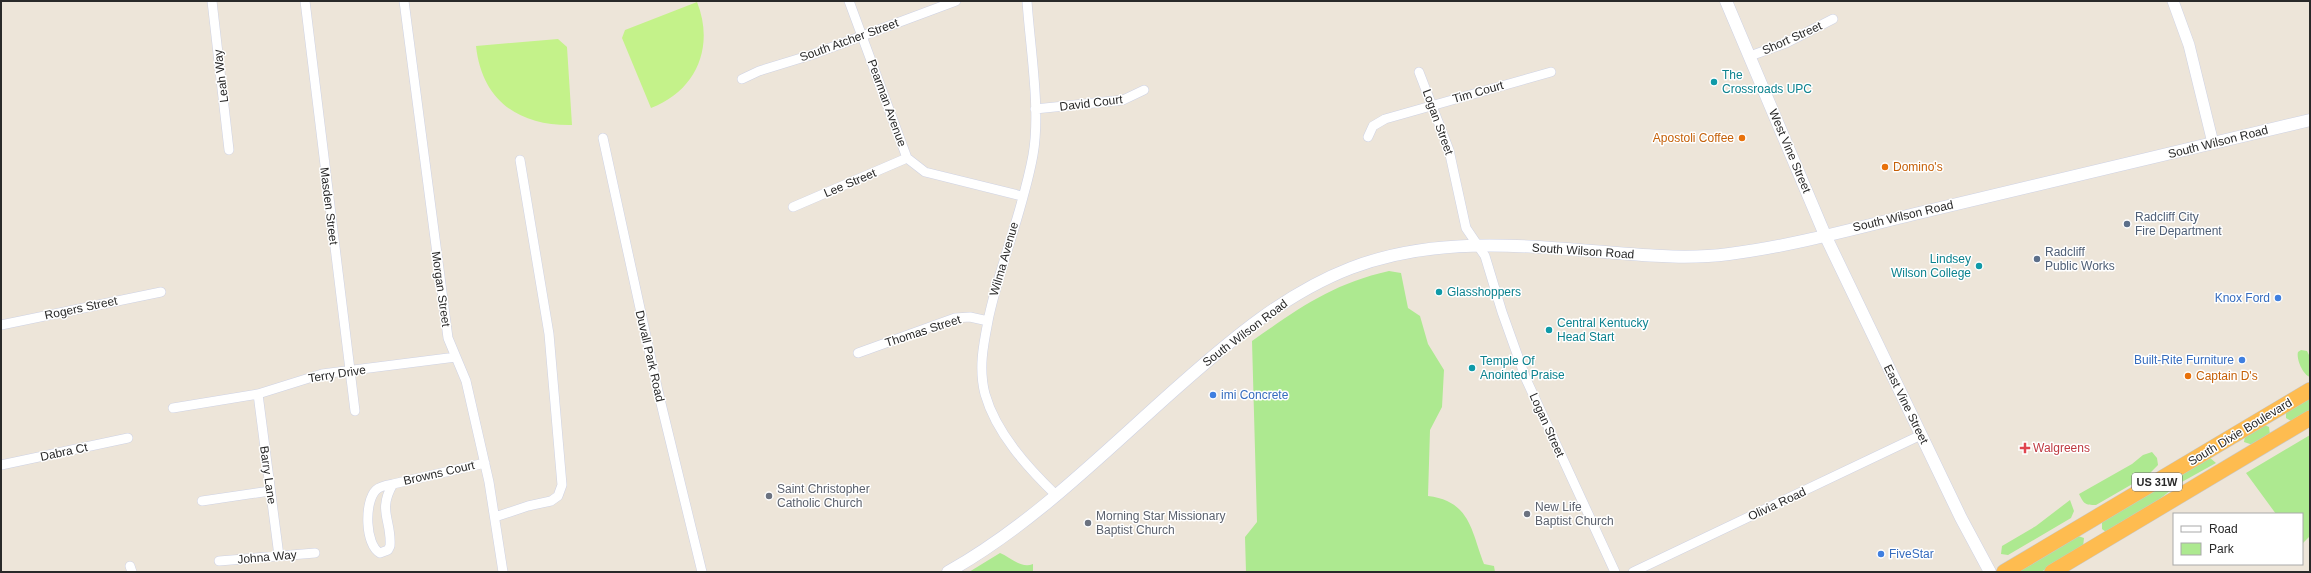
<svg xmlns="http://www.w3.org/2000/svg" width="2311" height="573" font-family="Helvetica,sans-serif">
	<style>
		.green { fill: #ade990 }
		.pitch { fill: #c4f28a }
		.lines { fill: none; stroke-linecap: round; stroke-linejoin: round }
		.minor-casing { stroke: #ced2e4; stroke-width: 10 }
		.tertiary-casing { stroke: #ced2e4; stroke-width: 12 }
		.secondary-casing { stroke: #ced2e4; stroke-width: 13 }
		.trunk-casing { stroke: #c7c7c7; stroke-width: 16 }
		.minor { stroke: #fff; stroke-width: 9 }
		.tertiary { stroke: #fff; stroke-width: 11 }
		.secondary { stroke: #fff; stroke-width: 12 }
		.trunk { stroke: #febc50; stroke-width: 15 }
		.culture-dot { fill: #0f9aa8; stroke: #fff; stroke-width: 1.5 }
		.food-dot { fill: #e8710a; stroke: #fff; stroke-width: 1.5 }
		.service-dot { fill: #5c6f8a; stroke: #fff; stroke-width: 1.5 }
		.shop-dot { fill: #3f7fe0; stroke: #fff; stroke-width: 1.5 }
		.health-dot { fill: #e0444e; stroke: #fff; stroke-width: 1.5 }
		.worship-dot { fill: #6b7280; stroke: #fff; stroke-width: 1.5 }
		.labels { text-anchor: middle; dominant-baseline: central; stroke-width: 3; stroke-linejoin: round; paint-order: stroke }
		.shield { fill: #fff; stroke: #696969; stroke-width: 1 }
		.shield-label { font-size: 11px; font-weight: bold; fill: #292929 }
		.street-label { font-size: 12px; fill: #292929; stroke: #fff }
		.culture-label { font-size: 12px; fill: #0d838f; stroke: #fff; text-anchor: start }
		.food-label { font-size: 12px; fill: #c56008; stroke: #fff; text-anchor: start }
		.service-label { font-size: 12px; fill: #4e5e75; stroke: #fff; text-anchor: start }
		.shop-label { font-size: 12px; fill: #366cbe; stroke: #fff; text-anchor: end }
		.health-label { font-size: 12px; fill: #be3a42; stroke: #fff; text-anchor: start }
		.worship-label { font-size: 12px; fill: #5b616d; stroke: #fff; text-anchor: start }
	</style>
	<rect width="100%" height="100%" fill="#ede5d9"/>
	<!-- green -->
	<path class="green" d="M1389,271L1401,273L1408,308L1420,316L1428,344L1444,370L1442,407L1430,430L1428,496C1470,501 1471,530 1484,564L1494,566L1495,572H1246L1245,537L1257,522L1252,341C1299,308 1332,284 1389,271Z
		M2301,350L2307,351L2310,357V377C2303,375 2296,359 2298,352Z
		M2310,396V411L2291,421L2286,418V411Z
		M2263,424L2269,427L2270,435L2253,445L2244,442L2245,436Z
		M2310,435V536L2302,544V514H2276L2246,473Z
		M2152,452L2157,458L2158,465L2148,475L2096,505C2085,505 2084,504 2079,494L2132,464L2143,455Z
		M2209,457L2216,463L2180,483L2152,505L2106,532L2102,529V522Z
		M2070,500L2074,511L2071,518L2008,555L2001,554L2002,546L2036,526Z
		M2078,536L2084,538L2083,547L2041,572H2017Z
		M1000,553C1010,557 1021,569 1033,564V572H969Z"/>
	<!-- pitch -->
	<path class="pitch" d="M697,2C715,47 696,91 651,108L622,38L625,30Z
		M558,39L567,47L572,125C519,126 482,101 476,46Z"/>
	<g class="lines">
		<defs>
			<path id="minor" d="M212,1L229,150
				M305,1L355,411
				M404,1L448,338L466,381L489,482L503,572
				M849,1L907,158L925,172L1022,196
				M1027,1C1030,47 1041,110 1033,155C1023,210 1001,262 989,316C984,342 978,367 985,394C996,433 1028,468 1056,495
				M1750,56L1786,43L1833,19
				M1419,72L1449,150L1466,228L1485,256L1502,312L1526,379L1615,572
				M742,79L759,71L811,55L956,1
				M1035,109L1123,100L1144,90
				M1368,137L1373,126L1385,119L1551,72
				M603,138L658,391L702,572
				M793,207L907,158
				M1,325L161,292
				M858,353L955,318L970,317L988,321
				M258,394L279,556
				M173,408L258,394L322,374L456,357
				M1,465L128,438
				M393,484C377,511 392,520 390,546L388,550L380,553C365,545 364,502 376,490C380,486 387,485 393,484Z
				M393,484L485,463
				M202,501L270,491
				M495,517L528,506L551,501L558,496L562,485L549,334L520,160
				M219,561L315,553
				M130,566L132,572
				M1633,572L1921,435"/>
			<path id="tertiary" d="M2173,1L2189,45L2213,143"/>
			<path id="secondary" d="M1726,1L1825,235L1961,518L1990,572
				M948,572C1035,523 1105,451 1180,385C1232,339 1286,293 1351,268C1437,235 1528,246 1617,253C1654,256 1691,259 1729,254C1800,245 1870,224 1940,208C2063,179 2187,149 2310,120"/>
			<path id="trunk" d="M2004,572L2310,390
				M2052,572L2310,418"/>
		</defs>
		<!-- minor casing -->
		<use href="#minor" class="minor-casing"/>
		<!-- tertiary casing -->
		<use href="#tertiary" class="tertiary-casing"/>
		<!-- secondary casing -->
		<use href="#secondary" class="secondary-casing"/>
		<!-- trunk casing -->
		<use href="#trunk" class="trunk-casing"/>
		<!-- minor -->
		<use href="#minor" class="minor"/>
		<!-- tertiary -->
		<use href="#tertiary" class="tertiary"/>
		<!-- secondary -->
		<use href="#secondary" class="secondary"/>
		<!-- trunk -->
		<use href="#trunk" class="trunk"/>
	</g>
	<!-- markers -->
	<g class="culture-dot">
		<circle cx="1714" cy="82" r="4"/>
		<circle cx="1979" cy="266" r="4"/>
		<circle cx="1439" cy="292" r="4"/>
		<circle cx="1549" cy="330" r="4"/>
		<circle cx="1472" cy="368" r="4"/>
	</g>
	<g class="food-dot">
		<circle cx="1742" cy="138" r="4"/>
		<circle cx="1885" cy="167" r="4"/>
		<circle cx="2188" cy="376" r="4"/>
	</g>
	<g class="service-dot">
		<circle cx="2127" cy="224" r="4"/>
		<circle cx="2037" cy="259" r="4"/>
	</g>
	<g class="shop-dot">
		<circle cx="2278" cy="298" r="4"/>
		<circle cx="2242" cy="360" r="4"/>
		<circle cx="1213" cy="395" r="4"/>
		<circle cx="1881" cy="554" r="4"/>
	</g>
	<path class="health-dot" d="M2023 442h4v4h4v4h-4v4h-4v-4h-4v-4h4z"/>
	<g class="worship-dot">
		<circle cx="769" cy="496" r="4"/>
		<circle cx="1527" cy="514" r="4"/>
		<circle cx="1088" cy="523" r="4"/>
	</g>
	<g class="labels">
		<!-- shield labels -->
		<rect class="shield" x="2132" y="473" width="50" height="18" rx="3"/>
		<g class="shield-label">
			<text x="2157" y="482">US 31W</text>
		</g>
		<!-- street labels -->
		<g class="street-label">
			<text transform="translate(1792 38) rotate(-24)">Short Street</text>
			<text transform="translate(849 40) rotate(-20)">South Atcher Street</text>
			<text transform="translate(221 76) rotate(-97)">Leah Way</text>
			<text transform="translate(1478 92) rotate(-16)">Tim Court</text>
			<text transform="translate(887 103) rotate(70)">Pearman Avenue</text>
			<text transform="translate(1091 103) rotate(-7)">David Court</text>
			<text transform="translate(1438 122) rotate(70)">Logan Street</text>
			<text transform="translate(2218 142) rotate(-14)">South Wilson Road</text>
			<text transform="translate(1790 151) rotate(67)">West Vine Street</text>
			<text transform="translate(850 183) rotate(-23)">Lee Street</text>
			<text transform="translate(329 206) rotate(83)">Masden Street</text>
			<text transform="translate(1903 216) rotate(-13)">South Wilson Road</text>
			<text transform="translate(1583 251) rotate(4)">South Wilson Road</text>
			<text transform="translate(1004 259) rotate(-74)">Wilma Avenue</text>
			<text transform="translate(441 289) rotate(82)">Morgan Street</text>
			<text transform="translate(81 308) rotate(-12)">Rogers Street</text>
			<text transform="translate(923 331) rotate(-18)">Thomas Street</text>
			<text transform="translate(1245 333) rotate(-37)">South Wilson Road</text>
			<text transform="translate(650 356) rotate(77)">Duvall Park Road</text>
			<text transform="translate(337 374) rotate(-9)">Terry Drive</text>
			<text transform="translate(1906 404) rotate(64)">East Vine Street</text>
			<text transform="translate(1547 425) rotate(66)">Logan Street</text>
			<text transform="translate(2240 432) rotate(-31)">South Dixie Boulevard</text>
			<text transform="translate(64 452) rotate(-12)">Dabra Ct</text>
			<text transform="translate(439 473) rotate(-13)">Browns Court</text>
			<text transform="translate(268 475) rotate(82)">Barry Lane</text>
			<text transform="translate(1777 504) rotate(-25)">Olivia Road</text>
			<text transform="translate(267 557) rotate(-5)">Johna Way</text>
		</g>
		<!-- culture labels -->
		<g class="culture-label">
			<text x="1722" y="75">The<tspan x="1722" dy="14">Crossroads UPC</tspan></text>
			<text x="1971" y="259" text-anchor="end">Lindsey<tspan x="1971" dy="14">Wilson College</tspan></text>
			<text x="1447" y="292">Glasshoppers</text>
			<text x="1557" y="323">Central Kentucky<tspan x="1557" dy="14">Head Start</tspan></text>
			<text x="1480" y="361">Temple Of<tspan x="1480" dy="14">Anointed Praise</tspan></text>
		</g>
		<!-- food labels -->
		<g class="food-label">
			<text x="1734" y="138" text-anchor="end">Apostoli Coffee</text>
			<text x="1893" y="167">Domino's</text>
			<text x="2196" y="376">Captain D's</text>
		</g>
		<!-- service labels -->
		<g class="service-label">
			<text x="2135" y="217">Radcliff City<tspan x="2135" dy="14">Fire Department</tspan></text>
			<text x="2045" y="252">Radcliff<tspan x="2045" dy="14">Public Works</tspan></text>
		</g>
		<!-- shop labels -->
		<g class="shop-label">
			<text x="2270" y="298">Knox Ford</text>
			<text x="2234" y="360">Built-Rite Furniture</text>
			<text x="1221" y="395" text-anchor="start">imi Concrete</text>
			<text x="1889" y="554" text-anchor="start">FiveStar</text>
		</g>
		<!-- health labels -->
		<g class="health-label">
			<text x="2033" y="448">Walgreens</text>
		</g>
		<!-- worship labels -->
		<g class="worship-label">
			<text x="777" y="489">Saint Christopher<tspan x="777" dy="14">Catholic Church</tspan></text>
			<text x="1535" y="507">New Life<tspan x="1535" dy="14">Baptist Church</tspan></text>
			<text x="1096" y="516">Morning Star Missionary<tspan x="1096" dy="14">Baptist Church</tspan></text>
		</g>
	</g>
	<!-- border -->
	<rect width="2311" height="573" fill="none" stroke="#292929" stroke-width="4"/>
	<!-- legend -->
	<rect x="2173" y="513" width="130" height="52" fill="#ffffff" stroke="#a9a9a9"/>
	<rect x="2181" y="526" width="20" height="6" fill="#ffffff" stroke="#a9a9a9"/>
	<text x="2209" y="533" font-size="12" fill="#292929">Road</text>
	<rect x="2181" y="543" width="20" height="12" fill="#ade990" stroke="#a9a9a9"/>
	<text x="2209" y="553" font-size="12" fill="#292929">Park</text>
</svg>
